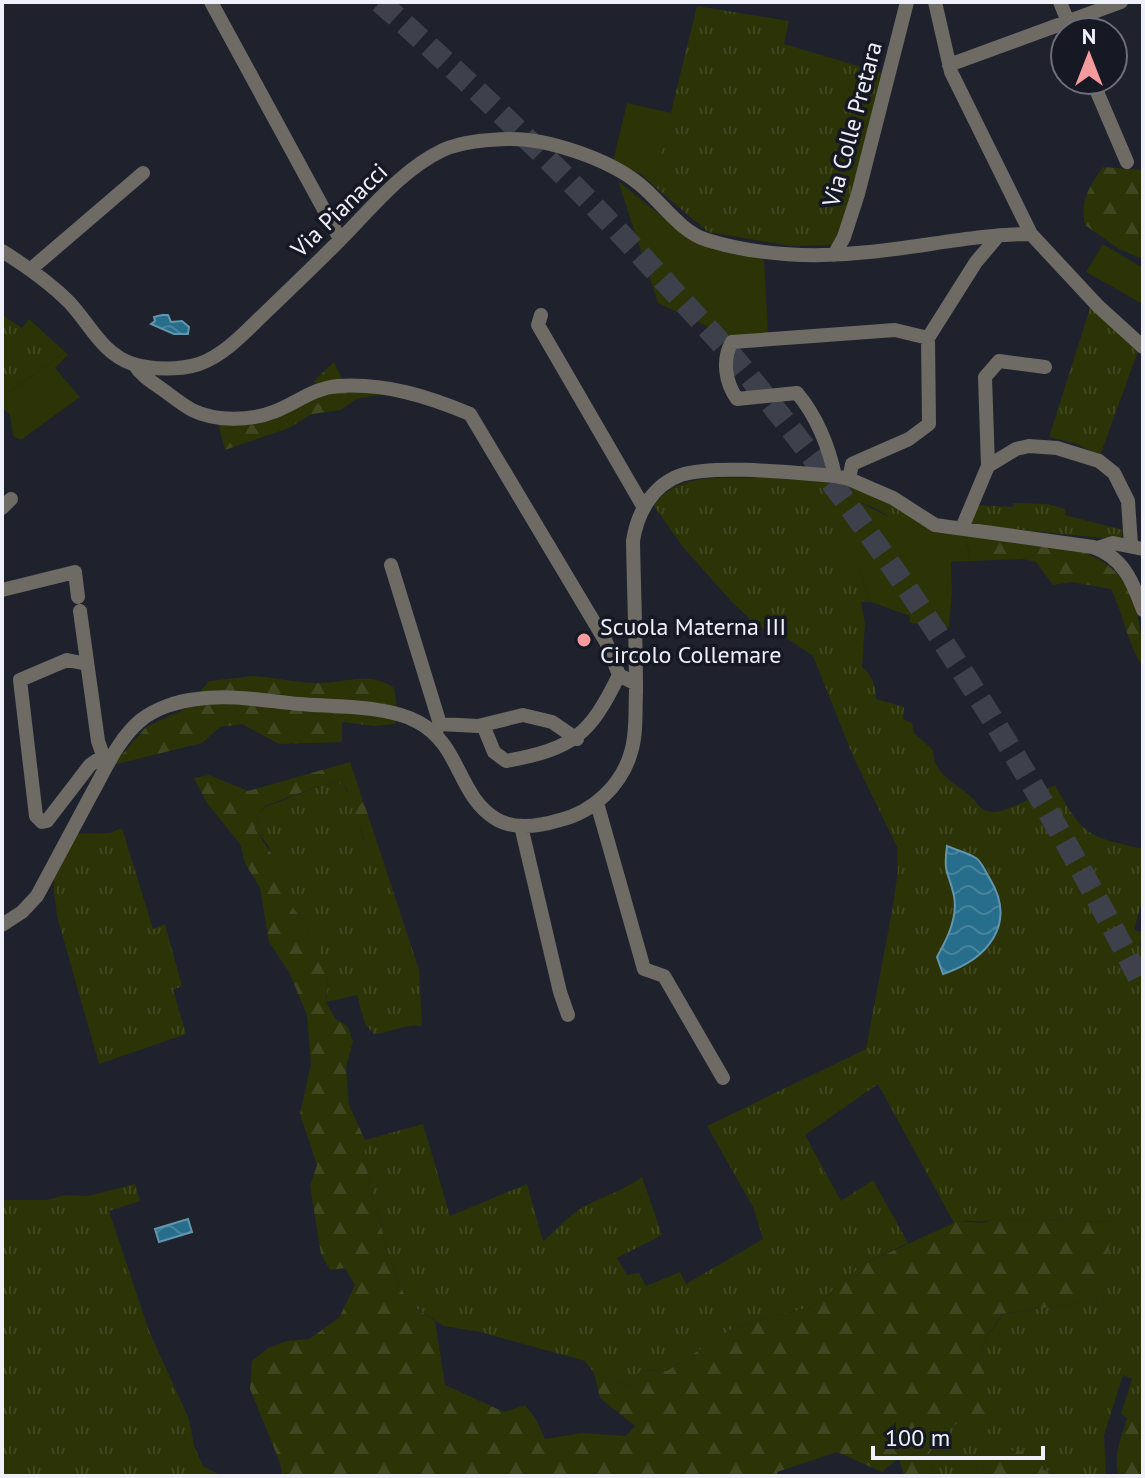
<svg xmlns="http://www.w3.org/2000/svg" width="1145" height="1478" font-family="'PT Sans',sans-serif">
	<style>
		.grass { fill: url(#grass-tufts); fill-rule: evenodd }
		.forest { fill: url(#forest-firs) }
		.garden { fill: #2b3307 }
		.water { fill: url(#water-waves); stroke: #6395ad; stroke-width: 2 }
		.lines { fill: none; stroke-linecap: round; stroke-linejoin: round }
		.highway-tunnel { stroke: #3e404c; stroke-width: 22; stroke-dasharray: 22 11; stroke-linecap: butt }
		.minor { stroke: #6e6b65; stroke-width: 14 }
		.poi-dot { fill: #f59b9d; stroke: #161823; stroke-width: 3 }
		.labels { text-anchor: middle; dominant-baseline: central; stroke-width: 7; stroke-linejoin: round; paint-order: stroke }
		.street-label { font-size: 24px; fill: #eff0f9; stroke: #161823 }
		.poi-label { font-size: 24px; fill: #eff0f9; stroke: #161823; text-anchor: start }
	</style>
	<defs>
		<pattern id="grass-tufts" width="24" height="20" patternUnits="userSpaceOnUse" patternTransform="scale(2)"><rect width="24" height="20" fill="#2b3307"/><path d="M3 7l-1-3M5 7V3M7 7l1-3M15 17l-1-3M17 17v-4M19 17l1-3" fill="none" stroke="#404720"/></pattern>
		<pattern id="forest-firs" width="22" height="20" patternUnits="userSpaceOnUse" patternTransform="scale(2)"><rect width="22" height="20" fill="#2b3307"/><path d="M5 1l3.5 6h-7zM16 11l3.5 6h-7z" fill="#404720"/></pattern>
		<pattern id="water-waves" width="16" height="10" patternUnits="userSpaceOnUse" patternTransform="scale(2)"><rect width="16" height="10" fill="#276e8c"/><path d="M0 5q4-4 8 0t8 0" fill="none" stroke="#47839d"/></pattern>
	</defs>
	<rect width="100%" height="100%" fill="#1f212d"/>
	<!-- grass -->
	<path class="grass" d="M697,6L789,21L784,44L885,74L841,229L831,245L791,246L708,232L653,185Z
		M1091,305L1138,351L1100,456L1077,444L1049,437Z
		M2,315L22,328L29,319L65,352L2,397Z
		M717,478C779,477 848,474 901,511L897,517H889C874,505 851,498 833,498L848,562L859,568L871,602H861L865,624L862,667C873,676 875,685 876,699L904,707L903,719L912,723L914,733L933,750C934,776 955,782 971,797C978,803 980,811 991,812C1008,813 1039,793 1055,785C1083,836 1087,836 1143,849V897L1134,930L1142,932L1140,947L1143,948V1417L1133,1415L1127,1418L1121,1414L1132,1379L1123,1375L1104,1435L1106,1476H1092V1474L1052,1476L1018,1450L983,1465L988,1476H937L927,1458L939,1435L966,1418L988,1429L982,1345L1003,1314L1096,1300L1114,1222L996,1219C980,1224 967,1218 954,1223L878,1084L805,1135L841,1201L873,1180L908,1243L864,1264L814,1306L735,1327L667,1371L641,1370L629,1387L594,1373L585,1361L480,1332L444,1326L411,1305L399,1285L387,1250L365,1162V1140L423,1124L450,1216L527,1184L543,1241C557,1230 568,1216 583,1207C603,1196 623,1191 642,1177L662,1235L617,1258L627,1275L639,1273L646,1286L680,1272L686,1284L763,1239L753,1207L707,1126L866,1049L892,911L898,871L897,847L853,756L813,656L791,641L756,625L731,601L683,547L654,506C669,484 691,479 717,478ZM947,847L985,950L955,970L937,957C947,939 958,919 954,897C950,873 943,875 947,847Z
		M1013,503L1048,504L1065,509V515L1123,530L1121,540L966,524L975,505L1013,507Z
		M330,782L342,784C355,798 357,824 365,843L373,846L377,842L419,970L422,1026C407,1023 390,1033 374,1034L365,1024L357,995L326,1002L328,981L309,928L294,909L268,845L255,829L259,813L265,807Z
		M122,828L153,929L165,924L182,986L173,990L186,1034L99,1064L57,916L54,891V870L76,834L110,833Z
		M135,1184L140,1201L109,1211L149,1331L189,1419L194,1446L203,1466L222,1476H2V1200H47L65,1195L88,1196Z"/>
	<!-- forest -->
	<path class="forest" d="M1103,167L1143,170V259L1119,249L1085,225C1080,201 1089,186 1103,167Z
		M334,362L344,383L396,392L356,399L341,410L312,414L289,428L225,450L218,423L324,394L314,381Z
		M966,536C1068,547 1143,535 1143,666C1128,647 1123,612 1111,589L1071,582L1053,585L1036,562L1023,559L970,561Z
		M253,676C273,677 297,683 315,683C343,684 369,670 394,688L399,719L395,724L375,726L342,722V742L279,744L242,724L220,727L202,743L113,765L146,727L185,709L209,681Z
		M350,762L377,842L373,846L365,843L347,789L342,784L330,782L265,806L259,813L255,829L285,874L294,909L309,928L317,944L328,981L326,1002L335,1018L348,1027L353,1041L346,1067L349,1105L365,1140V1162L387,1250L399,1285L411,1305L435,1321L445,1385L504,1412L525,1405L536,1419L545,1439L582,1433L626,1436L635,1426L600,1398L594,1373L629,1387L641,1370L667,1371L735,1327L814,1306L864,1264L958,1221L982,1223L996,1219L1115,1222L1096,1300L1002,1314L982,1345L989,1429L977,1433L966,1418L939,1435L927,1458L937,1476H904L899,1458L882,1472L837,1452L777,1472L778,1476H279L282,1472L279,1460L250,1389L252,1361L268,1348L287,1341L309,1339L339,1318L355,1285L345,1268L330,1270L321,1254L310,1186L317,1165L300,1114L311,1063L307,1015L289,972L269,942L260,888L245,863L240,844L207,803L194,778L209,775L248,791Z
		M1133,1415L1143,1417V1476H1119C1112,1457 1122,1436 1127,1418Z
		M1019,1450L1052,1476H988L983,1466L1000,1452Z"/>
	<!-- garden -->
	<path class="garden" d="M627,103L672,113L653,185L641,174L613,161Z
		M618,181L693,241L764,260L768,333L729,337L658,303Z
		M1103,244L1143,268L1141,303L1086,272Z
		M65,352L68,355L55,368L80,397L21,440L13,436L10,415L2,408V397Z
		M833,497L857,501L889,517H897L901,511L966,536L970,561L951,562L952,592L949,627L910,623V616L871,602L859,568L837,559Z"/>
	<!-- water -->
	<path class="water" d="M162,315H168L171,322L182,321L189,327L188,334H174L151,324L155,321L154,317Z
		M947,846C956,850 968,853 976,858C982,862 986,873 990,879C1017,924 988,959 943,974L937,957C947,939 958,918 954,896C949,872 943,875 947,846Z
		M188,1219L192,1232L159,1242L155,1229Z"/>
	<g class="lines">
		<!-- highway-tunnel -->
		<path class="highway-tunnel" d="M380,2C483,94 583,190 676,294C698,318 722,343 743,369C898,559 1031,767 1143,986"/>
		<!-- minor -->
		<path class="minor" d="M211,2L340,239
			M935,2L951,72L1031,234L1098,306L1143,347
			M1060,2L1072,32
			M949,65L1121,2
			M1092,80L1127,162
			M2,251C26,266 49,282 69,302C90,324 102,354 133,364C151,370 181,370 199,364C225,355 246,331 265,313C290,289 315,265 339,241C371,209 401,170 443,150C463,141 487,140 508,139C547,138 608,159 638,183C660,200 680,232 707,240C758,256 817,258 869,252C923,247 977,234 1031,234
			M834,255L844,237L858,194L907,2
			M31,269L143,173
			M541,315L538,325L643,506
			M134,364C142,377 154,383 166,392C174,398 183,405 192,410C216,422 251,421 276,411C298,402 314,388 338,386C385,383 427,396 470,414L606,642L619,675L636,684
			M988,466L1016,449L1029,446L1057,448L1099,461L1114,473L1128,501L1131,545
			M835,476C829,447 816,415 797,393L737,399C725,382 722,359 732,342L895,330L928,338
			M849,479L852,464L909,439L929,424L928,338L976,262L998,236
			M2,508L11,499
			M962,528L988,466L985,377L999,361L1045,367
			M1098,548L1113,543L1143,549
			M391,565L440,724
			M2,590L75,572L78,597
			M80,611L98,741L106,764
			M87,664L67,660L20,680L36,816L42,822L47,821L90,765L103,756
			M483,725L494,752L506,761C573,749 590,735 619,675
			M435,732L440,724L478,726L523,715L552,722L577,739
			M597,803L644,969L664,976L723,1078
			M521,826L560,992L568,1015
			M2,925L22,912L37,896C55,863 73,829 91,795C105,770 118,739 141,720C156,708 178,701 197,699C230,694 266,701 299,704C334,707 387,705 418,722C461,745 457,795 496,819C514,830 540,826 560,820C593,812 622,785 631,752C637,733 635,712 636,692C636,642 634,592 633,541C637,514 652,485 681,475C715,464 796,473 835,476L849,479L893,498L935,525L1093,547C1123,557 1133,582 1143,610"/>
	</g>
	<!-- markers -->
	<circle class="poi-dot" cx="584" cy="640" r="8"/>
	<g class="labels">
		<!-- street labels -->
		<g class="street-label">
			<text transform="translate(852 124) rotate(-75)">Via Colle Pretara</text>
			<text transform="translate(339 210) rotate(-44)">Via Pianacci</text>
		</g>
		<!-- poi labels -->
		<g class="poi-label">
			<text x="600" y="626">Scuola Materna III<tspan x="600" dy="28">Circolo Collemare</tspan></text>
		</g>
	</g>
	<!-- border -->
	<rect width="1145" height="1478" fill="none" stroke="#eff0f9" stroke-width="8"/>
	<!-- north arrow -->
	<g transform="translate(1089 56)"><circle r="38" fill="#161823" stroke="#6d6e79" stroke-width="2"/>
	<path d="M0-6L14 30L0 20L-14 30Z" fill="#f59b9d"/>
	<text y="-12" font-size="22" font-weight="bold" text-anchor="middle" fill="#eff0f9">N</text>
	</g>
	<!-- scale -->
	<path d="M873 1446v12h170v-12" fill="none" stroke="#eff0f9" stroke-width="4"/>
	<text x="885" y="1446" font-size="24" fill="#eff0f9" stroke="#161823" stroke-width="6" paint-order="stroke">100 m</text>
</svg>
